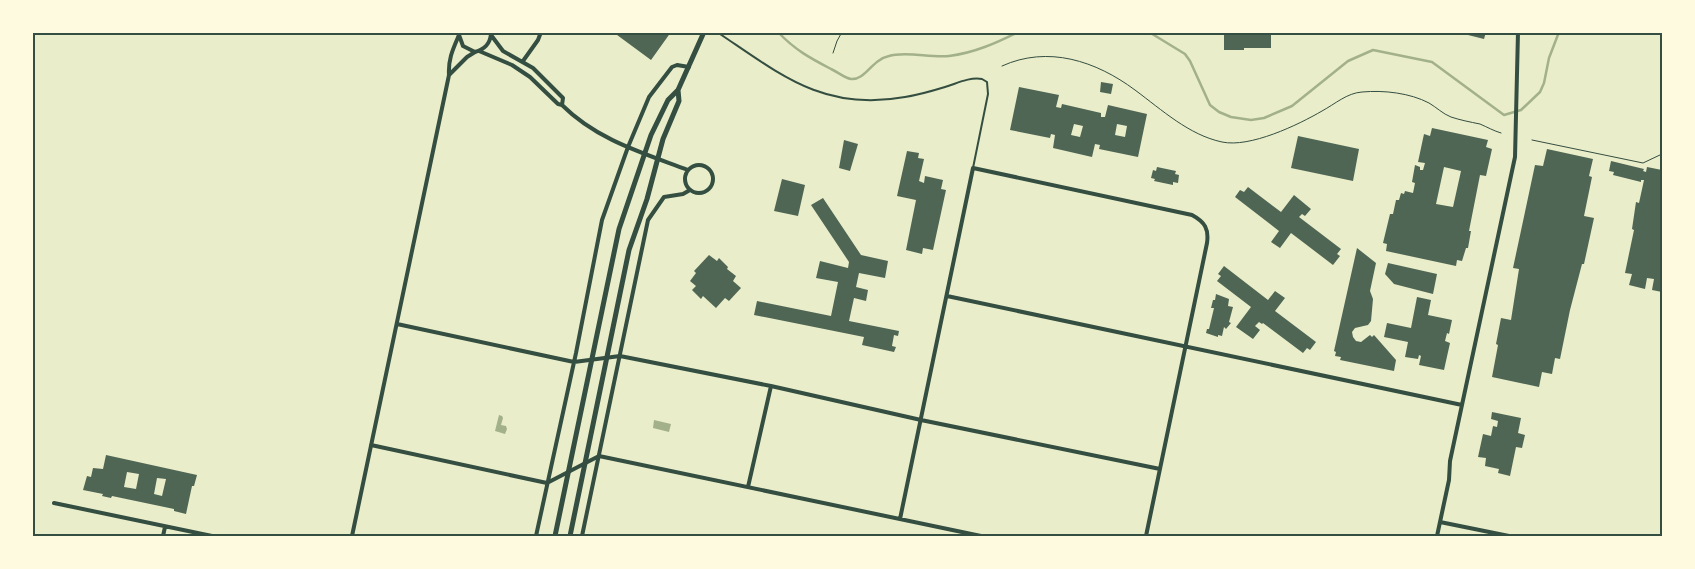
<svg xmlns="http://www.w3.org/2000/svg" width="1695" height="569" font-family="'Open Sans',sans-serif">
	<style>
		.water { fill: #a3b18a }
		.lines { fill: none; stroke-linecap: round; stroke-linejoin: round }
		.stream { stroke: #a3b18a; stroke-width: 2.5 }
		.building { fill: #4f6655; fill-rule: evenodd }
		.path { stroke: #344e41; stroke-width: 1 }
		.service { stroke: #344e41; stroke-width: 2 }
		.minor { stroke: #344e41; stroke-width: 4 }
		.secondary { stroke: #344e41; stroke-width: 5 }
		.neatline { fill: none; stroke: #344e41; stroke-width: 2 }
	</style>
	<rect width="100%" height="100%" fill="#e9edc9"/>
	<!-- water -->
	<path class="water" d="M499,415L502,416L503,418L501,425L506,426L507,429L505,434L495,431Z
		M654,420L671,424L669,432L653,428Z"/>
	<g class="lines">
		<!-- stream -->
		<path class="stream" d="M778,32C795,50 810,58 831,69C838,72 844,78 851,79C866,80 871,60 889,56C905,51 931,58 949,56C974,53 996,43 1018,32
			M1149,32L1185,54L1190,61L1210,105L1219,112L1231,117L1251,120L1264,118L1292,106L1348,61L1373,50L1432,62L1504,115L1521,110L1540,92L1544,83L1549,58L1559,32"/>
	</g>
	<!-- building -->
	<path class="building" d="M613,32H671L651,60Z
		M1224,32H1271V48H1244V50H1224Z
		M1456,32H1486L1484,39Z
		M1101,82L1113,84L1111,94L1100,92Z
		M1019,87L1059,95L1056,107L1061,108L1062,104L1101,113V117H1105L1108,105L1147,114L1138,157L1099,149L1100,145L1095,144L1092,157L1053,148L1055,135L1051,134L1050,138L1010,130ZM1074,124L1083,126L1080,137L1071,135ZM1117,124L1127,126L1125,137L1115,135Z
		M1432,128L1488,140L1486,147L1492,149L1486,176L1480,175L1469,231H1471L1468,248H1466L1462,261L1457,260L1456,266L1386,251L1387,244L1383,243L1390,214H1393L1396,200H1399L1401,193L1404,194L1405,191L1413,193L1415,183L1412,182L1415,165L1420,167V170H1423L1425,163L1418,162L1424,134L1430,136ZM1444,167L1461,171L1453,207L1436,204Z
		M1298,136L1359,149L1353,181L1291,168Z
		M844,140L858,144L850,171L839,168Z
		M1547,149L1593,159L1589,176L1592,177L1584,216L1594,218L1584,264H1582L1570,310L1560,359L1555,358L1552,374L1542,372L1539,387L1492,377L1498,345L1496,344L1501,318L1511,320L1519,269L1513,268L1535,165L1543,166Z
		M907,151L919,153L918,158L924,159L919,181L924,183L925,176L943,180L941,189L946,190L933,250L923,248L922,254L906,250L916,200L897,196Z
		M1611,161L1644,169L1643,171L1646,172L1647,167L1662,170V292L1652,290L1654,279L1647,278L1645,289L1629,285L1632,274L1625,273L1634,230L1632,229L1636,202L1639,203L1644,180H1641V182L1613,175L1614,172L1609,171Z
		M1157,167L1176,171L1175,174L1179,175L1178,183L1173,182V185L1154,181L1155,179L1151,178L1153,170L1156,171Z
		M782,179L805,185L798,216L774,211Z
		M1248,187L1281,212L1294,195L1311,209L1305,216L1302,214L1299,217L1341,249L1337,254L1340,256L1333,265L1291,233L1280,248L1271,242L1279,231L1235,197L1240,190L1244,192Z
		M823,198L861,255L888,261L885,278L859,273L856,287L868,290L866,301L854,298L849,321L899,331L898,336L894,335L892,346L896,347L894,352L862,345L864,337L754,315L757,301L831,316L838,282L816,278L820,261L848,268L849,262L811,205Z
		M1357,248L1376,263L1370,291L1373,299L1371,321L1368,325L1355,328L1352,332L1353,337L1356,341L1361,342L1370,335L1372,337L1374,335L1396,360L1394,371L1340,360L1341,357L1335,356L1336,352L1334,351Z
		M709,255L717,261L719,258L728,267L727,269L736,276L733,281L741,288L729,301L725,298L716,308L703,296L701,299L692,290L696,286L690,281L696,273L694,271Z
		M1388,263L1437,274L1433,294L1394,284L1385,274Z
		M1224,266L1268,300L1275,291L1285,298L1275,311L1316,342L1310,350L1307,348L1303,353L1263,323L1262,324L1259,322L1255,326L1260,330L1253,339L1236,327L1251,307L1217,281L1221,276L1218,274Z
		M1216,294L1229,299L1228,306L1233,307L1229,322L1231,323L1226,329L1224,327L1222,336L1218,335V337L1206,333L1207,329H1209L1214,308H1211L1213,300H1215Z
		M1417,297L1431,300L1428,315L1452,320L1449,334L1447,333L1445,341L1450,343L1444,370L1419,365L1421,356L1419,355L1418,359L1405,357L1408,342L1384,337L1387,323L1411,328Z
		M1492,412L1521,418L1518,433L1525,435L1522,448L1516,447L1510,476L1498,473L1499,469L1485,466L1486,458L1478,457L1483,434L1491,436L1493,426L1497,427L1498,421L1491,419Z
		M106,455L197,475L194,486H192L186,514L174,511V509L112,496L111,498L102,496L103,494L83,490L87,476L91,477L93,468L103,469ZM127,472L139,474L136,489L124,487ZM157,478L166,479L162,496L154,494Z"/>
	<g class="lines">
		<!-- path -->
		<path class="path" d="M833,53L837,41L842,32
			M1002,66C1048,45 1096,61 1135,90C1162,110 1189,135 1222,142C1250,148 1298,125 1322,111C1335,104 1347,93 1362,92C1384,90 1410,93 1429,103C1436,107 1443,114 1451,117C1460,120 1470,122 1480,124C1487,127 1494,131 1501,133
			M1532,140L1643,163L1662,154"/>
		<!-- service -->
		<path class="service" d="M717,32C780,74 823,112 905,97C918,95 932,91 945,87C958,83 969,77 982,79L987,82L988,94L973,168"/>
		<!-- minor -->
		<path class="minor" d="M459,35L463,46L475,52C485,49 490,44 491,34
			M491,35L503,51L533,68L563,98L562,105
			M479,51L512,65L530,77L558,104L562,105C597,140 643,153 688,170
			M523,61L538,40L541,32
			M449,75L467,57L475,52
			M685 179a14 14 0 1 1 28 0a14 14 0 1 1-28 0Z
			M947,296L1462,405
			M397,324L574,362L620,356L771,386L921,420L1160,469
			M371,445L547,483L599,456
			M599,456L981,536
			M748,487L771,386
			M54,503L212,536
			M900,519L973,168L1192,215C1205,222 1209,229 1207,243L1146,536
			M1440,522L1509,536
			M163,536L165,527
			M352,536L449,75C448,59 453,49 459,35
			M536,536L576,353L602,220L628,147L649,97L672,67L677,65L689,67
			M582,536L648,220L664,197L683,194L690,190
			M1437,536L1449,480L1450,461L1515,157L1518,32"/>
		<!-- secondary -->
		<path class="secondary" d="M555,536L619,229L651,135L668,100L678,90L704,32
			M570,536L629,250L647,199L663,139L679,101L678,90"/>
	</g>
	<!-- border -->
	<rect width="1695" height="569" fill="none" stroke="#fefae0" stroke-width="68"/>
	<rect x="34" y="34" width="1627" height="501" class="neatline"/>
</svg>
